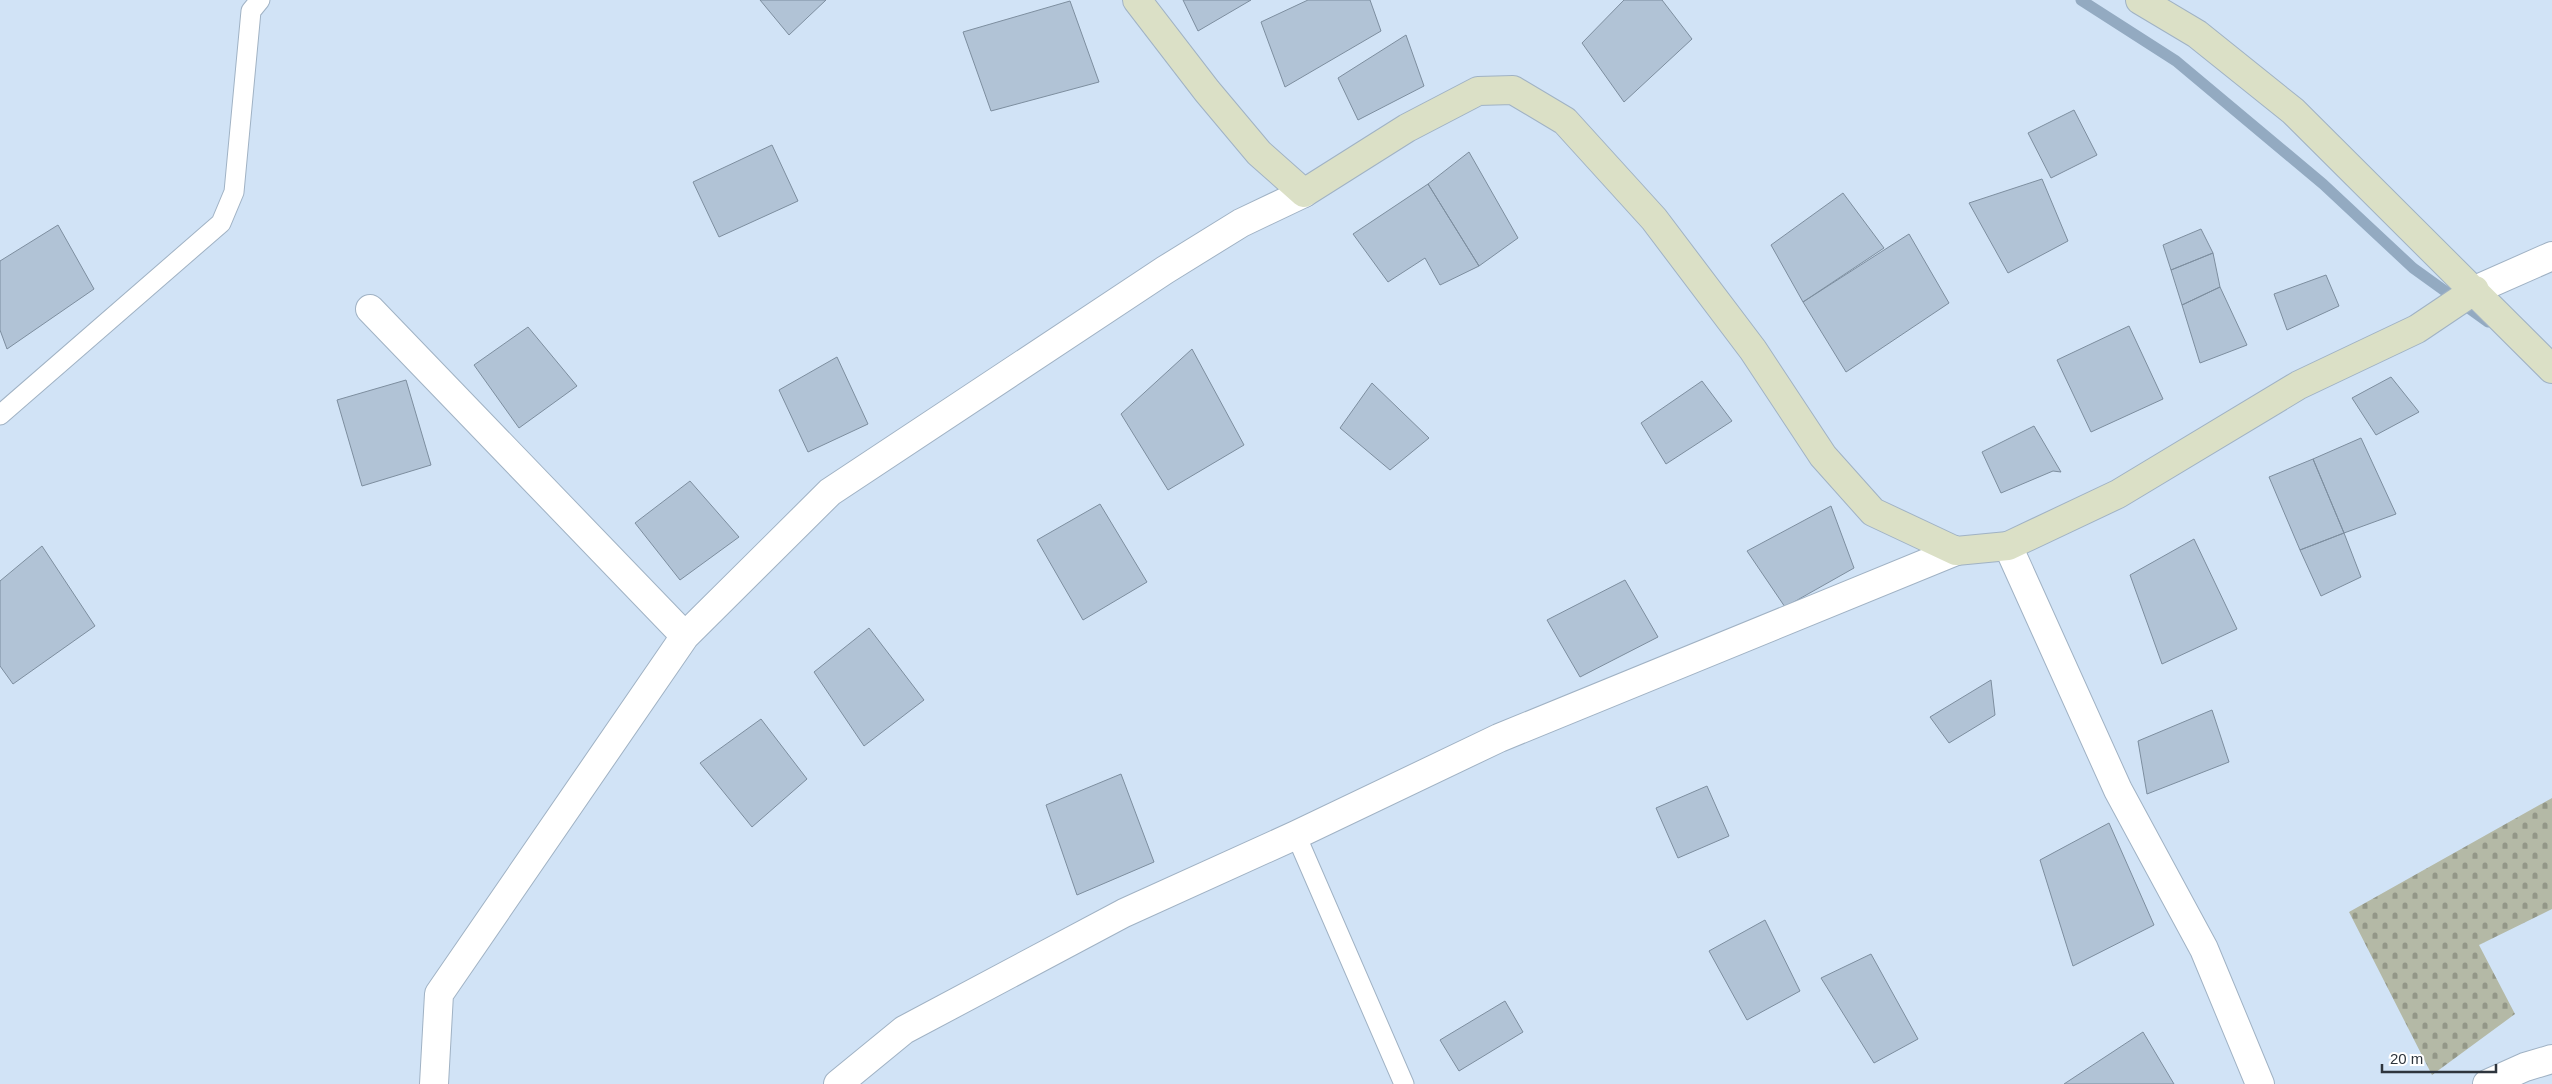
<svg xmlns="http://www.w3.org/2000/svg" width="2552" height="1084" font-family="Arial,sans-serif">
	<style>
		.cemetery { fill: url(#cemetery-stones) }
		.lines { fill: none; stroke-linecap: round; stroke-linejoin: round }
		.stream { stroke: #93aac1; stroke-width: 11 }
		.building { fill: #b1c3d6; stroke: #7d8e9f }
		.lane-casing { stroke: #a0b2c4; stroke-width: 21 }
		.street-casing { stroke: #a0b2c4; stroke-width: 30 }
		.secondary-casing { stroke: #a0b2c4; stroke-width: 30 }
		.lane { stroke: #fff; stroke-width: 19 }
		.street { stroke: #fff; stroke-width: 28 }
		.secondary { stroke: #dbe0c6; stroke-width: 28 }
	</style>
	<defs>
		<pattern id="cemetery-stones" width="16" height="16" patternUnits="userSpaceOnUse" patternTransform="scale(1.25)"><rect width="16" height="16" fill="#b4b9a6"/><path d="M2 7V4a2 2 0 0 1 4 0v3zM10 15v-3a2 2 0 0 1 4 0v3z" fill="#939788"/></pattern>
	</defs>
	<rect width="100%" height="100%" fill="#d1e3f6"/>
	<!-- cemetery -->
	<path class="cemetery" d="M2552,798V909L2479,945L2515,1014L2432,1075L2349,912Z"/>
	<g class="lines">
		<!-- stream -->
		<path class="stream" d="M2081,0L2176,61L2323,184L2413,268L2488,322"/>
	</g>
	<!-- building -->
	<path class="building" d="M760,0H826L789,35Z
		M1183,0H1251L1198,31Z
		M1308,0H1370L1381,31L1285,87L1261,22Z
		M1624,0H1662L1692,39L1624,102L1582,43Z
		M1070,1L1099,82L991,111L963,32Z
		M1406,35L1424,86L1358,120L1338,78Z
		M2074,110L2097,155L2051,178L2028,133Z
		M772,145L798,201L719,237L693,182Z
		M1469,152L1518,238L1479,266L1428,184Z
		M2042,179L2068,241L2008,273L1969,203Z
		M1428,184L1479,266L1440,285L1425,258L1388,282L1353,234Z
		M1843,193L1884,248L1803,302L1771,245Z
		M58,225L94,289L7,349L0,330V261Z
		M2201,229L2213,253L2171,270L2163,245Z
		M1909,234L1949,303L1846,372L1803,302Z
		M2213,253L2220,287L2182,305L2171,270Z
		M2326,275L2339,306L2287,330L2274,294Z
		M2220,287L2247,345L2200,363L2182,305Z
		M2129,326L2163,399L2091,432L2057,360Z
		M528,327L577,386L519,428L474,365Z
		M1192,349L1244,445L1168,490L1121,414Z
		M837,357L868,424L808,452L779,390Z
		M2391,377L2419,412L2376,435L2352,398Z
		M406,380L431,465L362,486L337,400Z
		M1702,381L1732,421L1666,464L1641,423Z
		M1372,383L1429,438L1390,470L1340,428Z
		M2034,426L2061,472L2053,471L2001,493L1982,452Z
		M2361,438L2396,514L2344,533L2313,459Z
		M2313,459L2344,533L2300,550L2269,477Z
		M690,481L739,537L680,580L635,523Z
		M1100,504L1147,582L1083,620L1037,540Z
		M1831,506L1854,568L1785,607L1747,551Z
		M2344,533L2361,577L2321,596L2300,550Z
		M2194,539L2237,629L2162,664L2130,575Z
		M42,546L95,626L13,684L0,666V581Z
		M1625,580L1658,637L1580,677L1547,620Z
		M869,628L924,700L864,746L814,672Z
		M1991,680L1995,715L1949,743L1930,717Z
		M2212,710L2229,762L2147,794L2138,741Z
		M761,719L807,779L752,827L700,763Z
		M1121,774L1154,862L1077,895L1046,805Z
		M1707,786L1729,836L1678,858L1656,808Z
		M2109,823L2154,925L2073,966L2040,860Z
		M1765,920L1800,991L1747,1020L1709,951Z
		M1871,954L1918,1039L1874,1063L1821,978Z
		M1505,1001L1523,1032L1459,1071L1440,1040Z
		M2143,1032L2174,1084H2064Z"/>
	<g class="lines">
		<defs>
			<path id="lane" d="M0,415L221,223L234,192L251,11L260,0
				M1296,835L1404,1084"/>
			<path id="street" d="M2475,290L2552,256
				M370,309L685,636
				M2008,546L2118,790L2204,949L2260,1084
				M434,1084L439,994L685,636L830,492L1165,270L1241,223L1304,193
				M838,1084L904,1030L1124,913L1296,835L1499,738L1956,551
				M2487,1084L2525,1067L2552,1059"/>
			<path id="secondary" d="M1137,0L1207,91L1259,153L1304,193L1407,128L1478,91L1513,90L1565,121L1654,219L1753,350L1823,456L1873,512L1956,551L2008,546L2118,494L2299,385L2417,329L2475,290
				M2140,0L2197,34L2293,111L2552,369"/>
		</defs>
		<!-- lane casing -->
		<use href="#lane" class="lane-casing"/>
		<!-- street casing -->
		<use href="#street" class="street-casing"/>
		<!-- secondary casing -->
		<use href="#secondary" class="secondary-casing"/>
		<!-- lane -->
		<use href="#lane" class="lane"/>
		<!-- street -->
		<use href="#street" class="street"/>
		<!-- secondary -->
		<use href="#secondary" class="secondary"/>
	</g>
	<!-- scale -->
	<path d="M2382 1064v8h114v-8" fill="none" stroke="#2e353d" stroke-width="2.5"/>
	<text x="2390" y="1064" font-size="15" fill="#2e353d" stroke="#ffffff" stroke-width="4" paint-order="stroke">20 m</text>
</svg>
